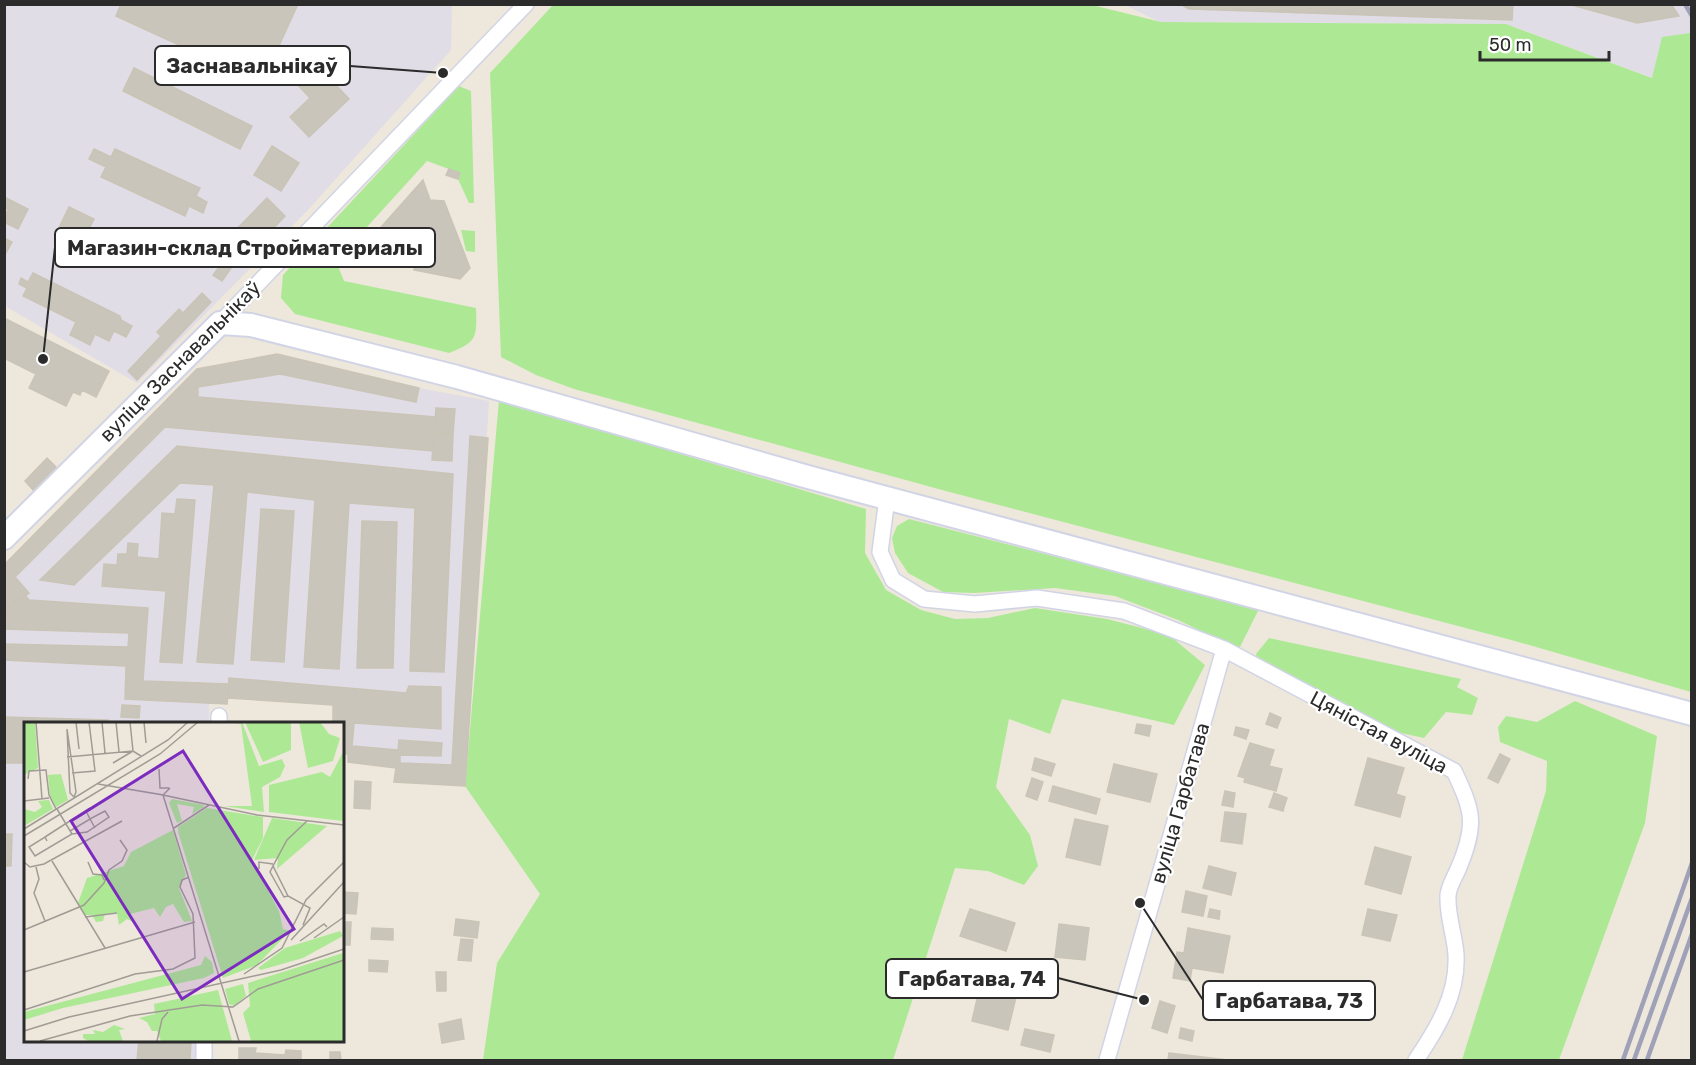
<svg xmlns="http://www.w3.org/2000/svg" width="1696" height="1065" font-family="Rubik,sans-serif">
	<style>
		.industrial { fill: #e0dde6 }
		.green { fill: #ade995 }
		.building { fill: #c9c5bb; stroke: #cac4b6; stroke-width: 1.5 }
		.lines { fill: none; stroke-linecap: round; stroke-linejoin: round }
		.street-casing { stroke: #d1d4e5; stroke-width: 18 }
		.secondary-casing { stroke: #d1d4e5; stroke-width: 26 }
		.street { stroke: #fff; stroke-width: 15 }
		.secondary { stroke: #fff; stroke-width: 22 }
		.rail { stroke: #9ea1b7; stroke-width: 4.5 }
		.labels { text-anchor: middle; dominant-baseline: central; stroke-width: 4.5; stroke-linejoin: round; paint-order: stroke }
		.street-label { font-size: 20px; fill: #2b2b2b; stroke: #fff }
		.inset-road { fill: none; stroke: #a09c95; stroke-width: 1.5 }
		.view { fill: #7b2cbf; fill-opacity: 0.15; stroke: #7b2cbf; stroke-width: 3 }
		.inset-edge { fill: none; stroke: #2b2b2b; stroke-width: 3 }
		.leader { fill: none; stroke: #2b2b2b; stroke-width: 2 }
		.callout-dot { fill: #2b2b2b; stroke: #fff; stroke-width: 2 }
		.callout { fill: #fff; stroke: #2b2b2b; stroke-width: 2 }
		.callout-label { font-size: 21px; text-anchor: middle; font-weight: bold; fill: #2b2b2b }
	</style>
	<rect width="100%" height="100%" fill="#eee7dc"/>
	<!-- industrial -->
	<path class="industrial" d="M5,5H452L451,50L308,210L137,383L5,306Z
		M1125,5H1691V38L1689,33L1653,78L1506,24L1160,22Z
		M277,354L419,388L489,401L465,786L394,782L395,768L348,762V755L342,754V723H333V705L228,698L227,704H209V723H26V1040H197L195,1060H5L4,565L197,369Z"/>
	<!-- green -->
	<path class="green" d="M553,5L1088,4L1161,22L1506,24L1652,78L1662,37L1690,33L1691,692L1515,641L942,490L574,389L536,375L501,357L490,73Z
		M459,86L471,91L474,203H469L458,179L460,173L427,161L336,261L344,281L476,308C477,338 477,342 449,353L295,314L281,298L283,275Z
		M461,230L475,231V252L466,251Z
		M499,400L866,509L865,553L886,590L921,610L955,619L988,618L1035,608L1107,619L1169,635L1205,665L1174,725L1062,699L1050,734L1009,719L996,787L1030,835L1038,866L1024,885L988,871L955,868L893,1060H483L497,963L540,894L465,786Z
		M909,519L1259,609L1239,649L1178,620L1115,596L1055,588L974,593L943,592L908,573L895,553L892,538L897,526Z
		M1269,638L1461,679L1457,687L1478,698L1472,715L1446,712L1424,738L1387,730L1258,664L1256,654Z
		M1575,701L1657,736L1645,823L1559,1060H1462L1546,791L1547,761L1500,742L1498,727L1506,716L1537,722Z"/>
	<!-- building -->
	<path class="building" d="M121,4H298L262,83L116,16Z
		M1180,4H1513L1512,20L1189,9Z
		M1568,4H1671L1679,16L1637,23Z
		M318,66L349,99L309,137L290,117L310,98L298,85Z
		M134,68L252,126L240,149L123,91Z
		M272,146L299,163L281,191L254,175Z
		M94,149L111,157L115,149L200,188L196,196L207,202L203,213L189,206L185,216L101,177L106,167L89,159Z
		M449,169L460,173L458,179L446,175Z
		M423,180L430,200L444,201L470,268L460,279L414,270L415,265L358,253Z
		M4,197L28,209L18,229L4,222L8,209L4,207Z
		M267,198L285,216L251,252L232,234Z
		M69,207L94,219L82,242L58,230Z
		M4,238L12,242L6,253L4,252Z
		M226,258L234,264L222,281L213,275Z
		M33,273L120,316L121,320L132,326L126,337L114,331L109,341L95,334L90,345L70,335L76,322L23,296L27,288L19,284L21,278L28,282Z
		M202,293L211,302L137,380L128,371L161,336L157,332L179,309L183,313Z
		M6,319L109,371L96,397L82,390L80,395L73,392L66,406L29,388L36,374L4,358Z
		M277,354L419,388L416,402L280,374L198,387V397L435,417L433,451L165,427L15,577L29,593L5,610L4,565L197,369Z
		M436,408L455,409L453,434L434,432Z
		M434,432L453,434L452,461L432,460Z
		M470,436L488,438L465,786L394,782L396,768L348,762V754H342V723H333V705L228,698L229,678L406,693L409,686L441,687V729L354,723L352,746L398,750L399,740L442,743L441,756L400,755V763L452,765Z
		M177,446L453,474L444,672L410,671L415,508L349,503L339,669L304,667L315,500L247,492L233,664L197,662L214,485L180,483L74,585L40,580Z
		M47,458L56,467L33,490L25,481Z
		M177,499L195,500L182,663L160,662L166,591L102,586L104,564L117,565L118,554H127L128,543L138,544L137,557L159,559L162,513L175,514Z
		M261,509L294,511L284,662L251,660Z
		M362,521L397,522L393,668H357Z
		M25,595L29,600L148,608L143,681L229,684L227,704L125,699L126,666L4,660V644L128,647L129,633L4,629V610Z
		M122,705L140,706L139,718L121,717Z
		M1270,713L1281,718L1277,728L1266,724Z
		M4,717L108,720V723H26V763H4Z
		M1137,724L1151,726L1149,736L1135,733Z
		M1236,727L1249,730L1246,739L1234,735Z
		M1250,743L1274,750L1269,766L1282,769L1276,791L1244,782L1245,778L1238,776Z
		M1500,754L1510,759L1498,783L1488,778Z
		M1035,758L1055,764L1051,776L1032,770Z
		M1368,758L1404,768L1396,794L1405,797L1400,817L1355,805Z
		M1114,764L1157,774L1150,802L1107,792Z
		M1032,778L1043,782L1037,800L1026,796Z
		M355,781L371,782L370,809L354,808Z
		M1053,786L1100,799L1096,814L1049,801Z
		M1225,791L1235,793L1233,807L1222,805Z
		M1274,793L1287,798L1285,804L1272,799Z
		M1272,799L1285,804L1283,811L1269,807Z
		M1225,812L1246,814L1242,844L1221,841Z
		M1075,819L1108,826L1100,865L1066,857Z
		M4,834H12L11,866H4Z
		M1375,847L1411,857L1401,894L1365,884Z
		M1209,866L1236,873L1231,895L1203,888Z
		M1186,891L1207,896L1203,916L1182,912Z
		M342,892L358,893L356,914L342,913Z
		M970,909L1015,923L1006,951L960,936Z
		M1210,909L1220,911L1219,919L1208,917Z
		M1368,909L1397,915L1390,941L1362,935Z
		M456,919L479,922L477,938L454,935Z
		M342,922H351L350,945H342Z
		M1059,924L1089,928L1085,960L1055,957Z
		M372,928L393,929V940L371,939Z
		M1188,928L1230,936L1223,973L1192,968L1190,981L1173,978L1177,952L1184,953Z
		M461,939L473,940L471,961L458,960Z
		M369,960L388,961L387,972L369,971Z
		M436,972H446V991H437Z
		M982,977L1019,985L1008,1030L972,1021Z
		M1160,1001L1175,1006L1167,1033L1152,1028Z
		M461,1019L464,1039L442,1043L439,1024Z
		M1181,1028L1194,1031L1192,1041L1179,1038Z
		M1025,1029L1054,1035L1050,1052L1021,1045Z
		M139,1040H191L190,1060H137Z
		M239,1048H256L255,1053L285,1055L286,1050L301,1051V1060H239Z
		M330,1052H340L341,1060H330Z
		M1169,1053L1228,1060H1168Z"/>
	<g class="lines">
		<defs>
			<path id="street" d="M220,323L526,4
				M887,498L880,552L893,580L924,599L975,604L1037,598L1124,611L1224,649L1454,771C1473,811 1477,824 1459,867C1456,875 1448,887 1448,896C1447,916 1455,936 1456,955C1458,995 1437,1029 1416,1060
				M219,723V716
				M204,1060V1040
				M1107,1060L1224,649"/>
			<path id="secondary" d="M4,538L220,323L251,325L457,377L808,477L1692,714"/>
		</defs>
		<!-- street casing -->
		<use href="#street" class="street-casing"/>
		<!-- secondary casing -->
		<use href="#secondary" class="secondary-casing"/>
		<!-- street -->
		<use href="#street" class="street"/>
		<!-- secondary -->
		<use href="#secondary" class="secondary"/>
		<!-- rail -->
		<path class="rail" d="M1685,4L1692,16
			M1623,1060L1692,863
			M1634,1060L1692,898
			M1647,1060L1692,934"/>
	</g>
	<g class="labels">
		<!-- street labels -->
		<g class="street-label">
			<text transform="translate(180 361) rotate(-45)">вуліца Заснавальнікаў</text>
			<text transform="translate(1379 732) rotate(28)">Цяністая вуліца</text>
			<text transform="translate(1180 803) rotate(-74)">вуліца Гарбатава</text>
		</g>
	</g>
	<!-- overview -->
	<g transform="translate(24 722)">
		<rect width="320" height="320" fill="#eee7dc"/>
		<path d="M0,0H11L14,46L0,53ZM205,0H218L235,44L258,37L261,44L256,55L238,65L240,90L200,84H228L217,2ZM221,0H267V28L239,40ZM275,0H296L305,12L316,16L309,39L284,46ZM319,30V99L245,90V63L298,50L306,55ZM37,52L44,78L32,85L26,75L24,53ZM148,77L180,83V85L168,92L170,85L153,82L158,99L153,101L145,81ZM25,78L29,87L0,104V87L11,90L18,85L14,79ZM183,86L239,95V116L228,138L255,189L259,207L266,209L233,243L199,256L154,110V105ZM248,96L303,104L253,147L254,136L230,138ZM149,108L162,153L155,166L168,199L160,200L149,182L142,185L136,195L130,186L106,192L109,200L103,197L95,203L93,191L81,192L79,199L72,200L68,193H61L54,181L63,156L100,144L107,130ZM316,209L319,214L279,236L237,248L234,246L261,226ZM319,231V319H227L219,291L226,284L224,261ZM181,234L188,240L190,251L180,256L39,286L0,298V290L177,243ZM219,262L222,274L210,284L205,282L201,267ZM194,268L208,319H137L133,309H128L123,300L115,296L131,292L130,282ZM90,303L101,307L95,308L99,319H64L59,316V312H71L69,308L79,310Z" fill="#ade995"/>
		<path class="inset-road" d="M12,0L18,77M52,0L55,27M78,0L81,31M92,0L95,30M120,0L122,21M43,7L52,70L50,75L46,71ZM43,35L109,29L117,34M89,41L109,29L106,0M135,47L136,66H145M48,51L71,49L65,0M4,57L5,49L22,48L25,73L32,87M74,62L139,73L215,319M146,66L139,73L233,93L320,103M0,79L25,76M150,106L185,83M0,107L144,18L164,0M46,109L66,97L71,106M48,112L63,110L85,95L81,89L66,97L63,91M0,114L136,32L174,0M21,115L66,86M23,119L21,115L5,125L11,134L48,112L33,87M28,139L81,226M0,140L6,145L20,142L98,99M64,140L69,152L78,153L80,158M249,144L246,150L260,175L264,174M12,145L15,157L10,171L21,199M235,147V140L249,142M61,195L93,191M279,203L286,186L264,174L249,144L263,118L283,99M0,208L60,183L80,161L85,148L98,139L103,128L96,118M290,216L320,195M267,218L320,160M276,219L300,202L303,205M0,250L171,200M220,252L258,226L282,178L320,140M0,288L111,252L149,247L171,236L169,192L156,165L158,158L165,155M0,309L45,295L257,248L320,227M16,319L106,294L178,283L209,285L234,267L320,238M133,319L138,297L144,290"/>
		<path class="view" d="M159,29L270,207L158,277L47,99Z"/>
		<rect width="320" height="320" class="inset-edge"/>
	</g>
	<!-- callouts -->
	<path class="leader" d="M443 73L350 66M43 359L55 247M1144 1000L1058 978M1140 903L1203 1000"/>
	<g class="callout-dot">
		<circle cx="443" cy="73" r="6"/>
		<circle cx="43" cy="359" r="6"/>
		<circle cx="1144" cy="1000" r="6"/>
		<circle cx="1140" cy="903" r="6"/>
	</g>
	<g class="callout">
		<rect x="155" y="46" width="195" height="39" rx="6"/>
		<rect x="55" y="228" width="380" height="39" rx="6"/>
		<rect x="886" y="959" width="172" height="39" rx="6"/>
		<rect x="1203" y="981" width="172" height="39" rx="6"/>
	</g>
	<g class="callout-label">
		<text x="252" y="73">Заснавальнікаў</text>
		<text x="245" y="255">Магазин-склад Стройматериалы</text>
		<text x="972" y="986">Гарбатава, 74</text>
		<text x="1289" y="1008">Гарбатава, 73</text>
	</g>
	<!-- border -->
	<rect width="1696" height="1065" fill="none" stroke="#2b2b2b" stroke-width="12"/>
	<!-- scale -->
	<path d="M1480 51v9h129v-9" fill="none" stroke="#2b2b2b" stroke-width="3"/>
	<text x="1489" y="51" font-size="18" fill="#2b2b2b" stroke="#ffffff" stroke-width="4.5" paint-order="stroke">50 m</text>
</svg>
